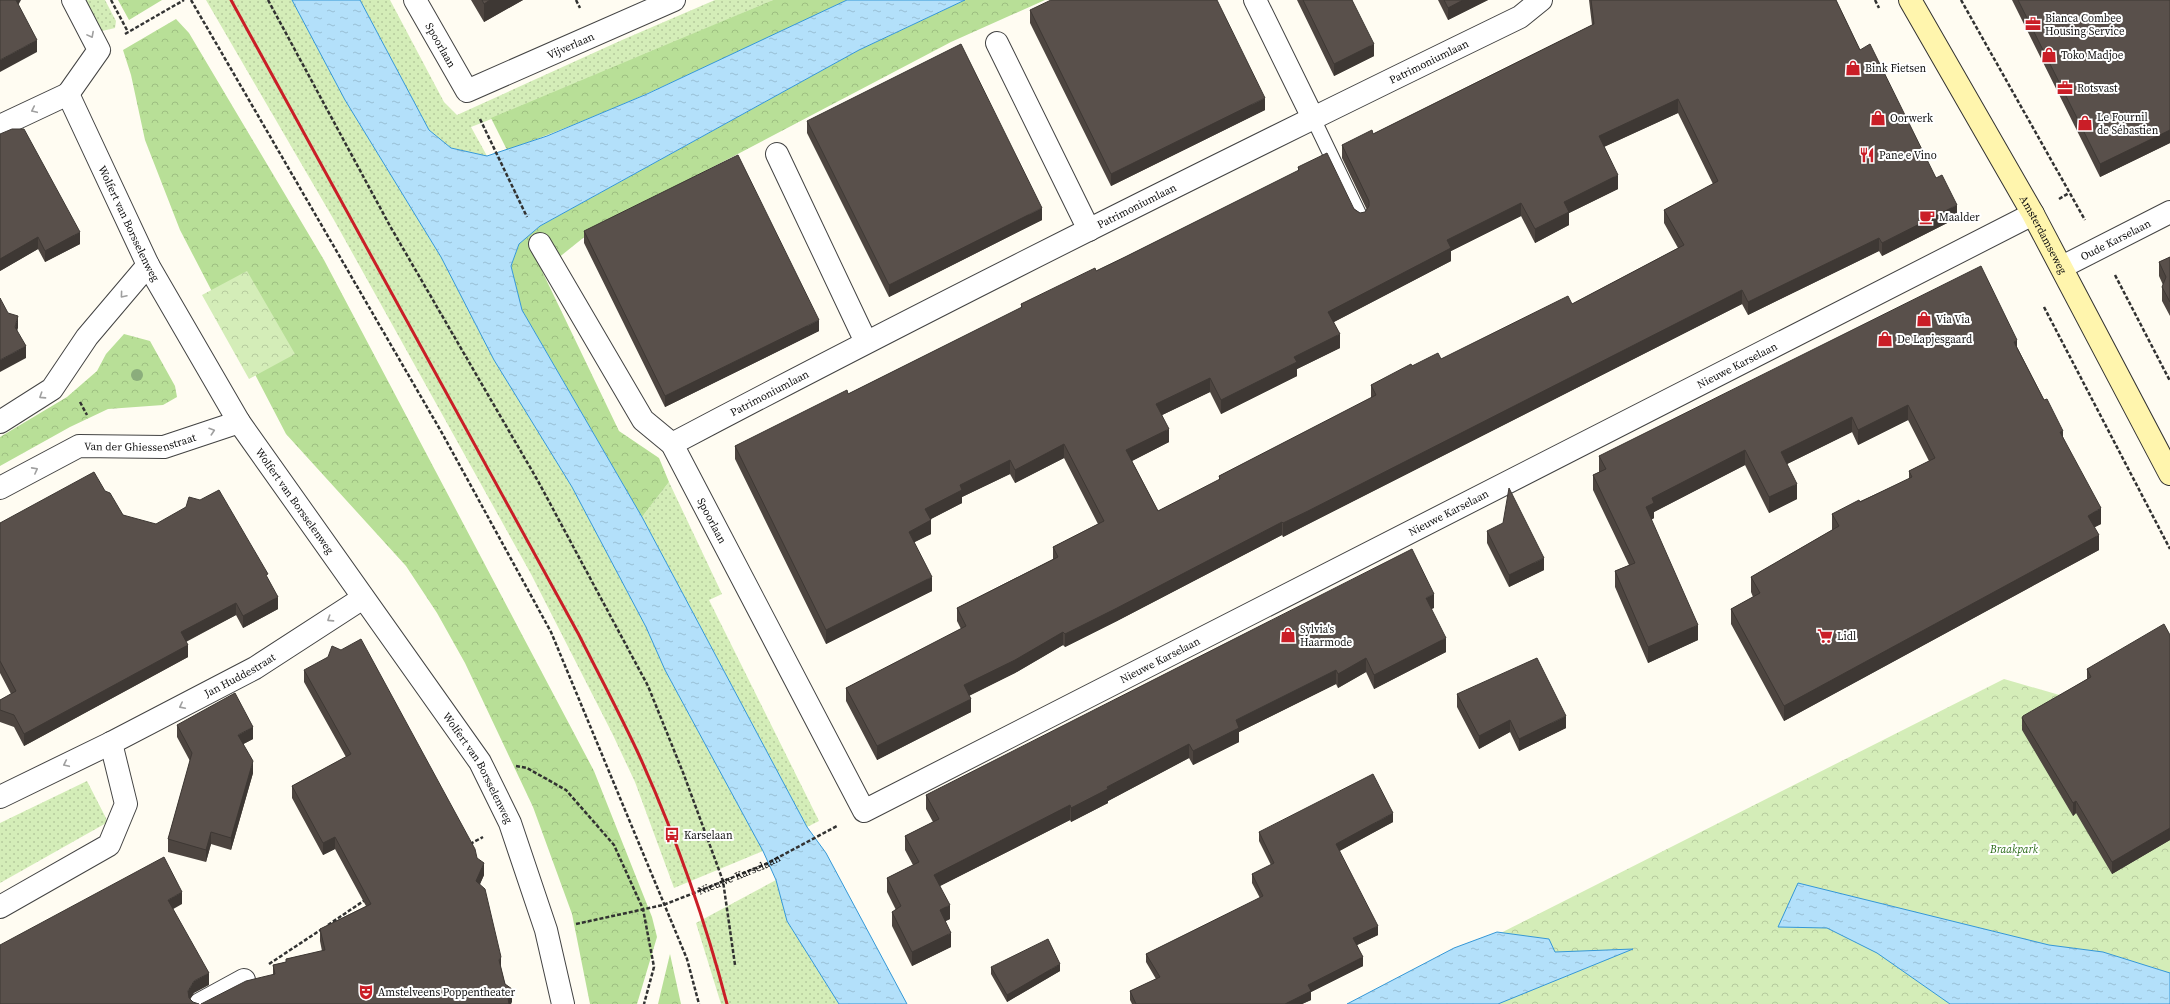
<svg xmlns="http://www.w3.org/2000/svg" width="2170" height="1004" viewBox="0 0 2170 1004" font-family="'Source Serif 4',serif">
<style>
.grass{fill:url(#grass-dots)}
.forest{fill:url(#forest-crowns)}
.park{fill:url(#park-crowns)}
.water{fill:url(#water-ripples);stroke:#3597d6}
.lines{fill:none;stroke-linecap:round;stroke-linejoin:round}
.service-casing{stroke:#434343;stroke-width:16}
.minor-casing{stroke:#434343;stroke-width:24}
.secondary-casing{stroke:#323232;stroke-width:24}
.path{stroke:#323232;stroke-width:2.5;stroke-dasharray:4 2;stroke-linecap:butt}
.service{stroke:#fff;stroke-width:14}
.minor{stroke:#fff;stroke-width:22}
.secondary{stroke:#fff5ad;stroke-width:22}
.rail{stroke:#ca1e27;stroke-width:3}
.tree{fill:#8bad7c}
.wall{fill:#4d4540;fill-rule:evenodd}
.shaded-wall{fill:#3e3834}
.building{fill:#59504b;stroke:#3e3834;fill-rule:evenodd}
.oneway{stroke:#9f9f9f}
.labels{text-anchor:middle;stroke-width:4;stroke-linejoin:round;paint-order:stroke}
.poi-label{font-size:11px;fill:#101010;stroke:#fff;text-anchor:start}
.street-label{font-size:11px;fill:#101010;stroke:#fff}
.park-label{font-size:11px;font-style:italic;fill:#2c6d1b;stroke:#fff}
</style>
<defs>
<pattern id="grass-dots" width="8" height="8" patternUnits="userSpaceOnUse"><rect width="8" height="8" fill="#d4edb8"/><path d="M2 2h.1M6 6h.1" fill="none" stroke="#b5ca9d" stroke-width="1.8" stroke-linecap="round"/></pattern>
<pattern id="forest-crowns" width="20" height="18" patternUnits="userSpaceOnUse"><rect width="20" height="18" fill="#b8df97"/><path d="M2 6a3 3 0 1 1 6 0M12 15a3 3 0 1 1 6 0" fill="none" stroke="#9dbe81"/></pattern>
<pattern id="park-crowns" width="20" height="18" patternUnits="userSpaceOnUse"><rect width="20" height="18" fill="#d4edb8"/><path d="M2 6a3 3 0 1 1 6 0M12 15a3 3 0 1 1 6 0" fill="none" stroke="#b5ca9d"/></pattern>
<pattern id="water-ripples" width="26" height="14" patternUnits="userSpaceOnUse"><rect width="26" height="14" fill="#b3e0fa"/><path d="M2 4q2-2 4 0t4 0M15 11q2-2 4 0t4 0" fill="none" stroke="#99bfd5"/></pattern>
</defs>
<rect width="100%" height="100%" fill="#fffcf2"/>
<path class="grass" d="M85,0H105L116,21L115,28L102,31Z
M206,0H292L345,100L441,257L494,360L572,487L646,627L665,670L763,851L674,888L635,782L612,733L531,574L334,220Z
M360,0H390L444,102L457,115L622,40L715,0H773L537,101L471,127L487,156L451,148L429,130Z
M669,482L722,594L709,600L819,821L807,827L642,517Z
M87,781L108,822L0,883V823Z
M776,880L787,921L839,1004H721L696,923Z"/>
<path class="forest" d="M118,0H162L129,20Z
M773,0H847C735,53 624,108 507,150L491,118Z
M965,0H1045L951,42L593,230L542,271L619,431L659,458L669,482L642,517L522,310L511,266L519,244L540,226L859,50Z
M176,19L189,33L324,260L594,771L652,917L657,937L637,1004H590L572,914L533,807L465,663L437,613L406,566L286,434L180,230L145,140L131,75L123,50Z
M124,334L150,341L175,386L177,397L163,405L108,409L70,427L0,466V437L67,397L97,371L106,354Z
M670,954L681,1004H658Z"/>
<path class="park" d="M247,271L295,354L249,379L202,295Z
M2004,679L2125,714L2170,755V1004H1360Z"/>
<path class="water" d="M292,0H360L429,130L451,148L487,156L547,136L647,94L847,0H965L859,50L540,226L519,244L511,266L522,310L642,517L807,827L826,853L907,1004H839L787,921L776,880L763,851L665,670L646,627L572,487L494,360L441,257L345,100Z
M1798,883L2049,945L2103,952L2170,973V1004H1950L1877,953L1827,928L1778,927Z
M1497,932L1549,939L1555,952L1633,949L1498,1004H1347L1454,948Z"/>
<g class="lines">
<defs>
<path id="service" d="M1313,118L1361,218"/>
<g id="minor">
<path id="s2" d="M415,0L467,91L674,0"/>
<path d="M1255,0L1313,118"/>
<path d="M997,43L1089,230"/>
<path id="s3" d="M68,94L148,265L239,422L480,762L510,823L546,930L563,1004"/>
<path d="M68,94L99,50L73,0"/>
<path d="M0,126L68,94"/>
<path d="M777,154L866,342"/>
<path id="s4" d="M540,244L643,420L672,444L864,811L2033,214"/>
<path id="s5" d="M2062,267L2170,212"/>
<path d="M0,422L52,389L87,337L148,265"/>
<path id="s6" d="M672,444C952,296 1236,155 1520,17L1541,0"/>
<path id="s7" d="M0,488L79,446L164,447L239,422"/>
<path id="s8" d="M0,797L111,743L255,668L363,598"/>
<path d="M0,907L109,845L126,804L111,743"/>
<path d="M200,1004L244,980"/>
</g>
<g id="secondary">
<path id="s9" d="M1910,0L2033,214L2170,474"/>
</g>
</defs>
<use href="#service" class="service-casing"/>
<use href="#minor" class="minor-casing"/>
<use href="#secondary" class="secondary-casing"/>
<g class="path">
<path d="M111,0L128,32"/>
<path d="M191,0L442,433L551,632L687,959L699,1004"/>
<path d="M268,0L390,226L538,481L648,686L684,775L723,881L735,965"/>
<path d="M576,0L580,8"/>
<path d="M1875,0L1879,8"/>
<path d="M1961,0L2085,220"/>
<path d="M125,34L184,0"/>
<path d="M480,119L527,217"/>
<path d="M2059,199L2069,193"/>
<path d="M2115,275L2170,381"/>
<path d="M2044,307L2170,549"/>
<path d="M80,402L87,415"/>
<path d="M516,766L527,768L566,790L614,845L643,909L654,967L644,1004"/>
<path d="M470,844L483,837"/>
<path id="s1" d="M576,924L663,905L694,893L766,864L837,826"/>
<path d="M328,925L365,900"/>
<path d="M269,964L322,929"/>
</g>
<use href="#service" class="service"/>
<use href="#minor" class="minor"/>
<use href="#secondary" class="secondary"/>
<path class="rail" d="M231,0L579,635C599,675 620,714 639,755C675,835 705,919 727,1004"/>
</g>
<circle class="tree" cx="137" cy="375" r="6"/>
<path class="wall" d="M471,0H523L484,22Z
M1297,0H1352L1374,56L1334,76Z
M1438,0H1488L1448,20Z
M1589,0H1836L1860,50L1936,178L1957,218L1882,256L1879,251L1748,315L1742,304L1308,524L1283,537L1282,535L1117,621L1065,647L1063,645L1015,673L969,696L971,712L877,760L846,701V688L961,629L957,621V608L1053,559V547L1098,524L1064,458L1015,483L1010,474L962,497V503L931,519V534L914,542L932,591L826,644L735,459V446L848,394L1021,308V304L1096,271L1125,257L1298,171V167L1360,213L1365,212L1367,210L1342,158V145L1373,134L1592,25ZM1678,113L1713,184L1664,210V223L1678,248L1572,304L1441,359L1412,366L1371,385V398L1219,476V480L1158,511L1132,461L1169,442L1162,415L1210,392L1221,414L1297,376V369L1340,348L1334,322L1451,261V251L1521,216L1535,243L1569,225V213L1618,189L1604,147Z
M2012,0H2170V143L2100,177Z
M1030,10L1265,110L1111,186L1030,23Z
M807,121L1042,220L889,297L807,133Z
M0,134L80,244L45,262L38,249L0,271Z
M584,231L819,331L665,407L584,243Z
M2170,257V316L2162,301V287L2163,285L2159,276V262Z
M2017,347L2063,437L2101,524L2094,527L2099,550L1784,721L1731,624V609L1753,597L1751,592V577L1832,530V514L1909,479V471L1929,461L1908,420L1858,445L1852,432L1787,464L1797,499L1769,513L1745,465L1654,512V518L1651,520L1698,640L1648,663L1615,587V571L1629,565L1593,490V475L1599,472V456Z
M105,491L123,515L268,579L278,609L243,628L236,615L186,642L188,657L24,746L14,727L0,722V700L11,694L0,673V523Z
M1487,531L1544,570L1509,587L1487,543Z
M1434,608L1431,609L1446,652L1374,689L1366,672L1338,688L1336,684L1239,732V742L1193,765L1189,758L1108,801V803L1071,822L1070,820L940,886L950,919L945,921L951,947L912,966L892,926V912L896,910L887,892V878L913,865L905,850V836L933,822L926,809V795Z
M2170,635V840L2112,874L2076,813L2073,816L2022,730V718L2087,679V669Z
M304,670L477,858L484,875L480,884L505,984L512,1002L273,975V965L286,962V959L322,951L320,941V929L366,906L335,849L323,855L292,798V786L346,757L304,682Z
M1457,694L1566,728L1519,751L1510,732L1479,749L1457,707Z
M177,725L253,739L243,744L253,773L231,850L211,844L206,862L168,852V839L190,761L177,737Z
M1393,822L1339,851L1378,935L1357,945L1363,966L1311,992V1000L1302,1004H1132L1130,1000V991L1156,979L1146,962V954L1260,898L1252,883V874L1271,865L1259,841V832Z
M991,967L1060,971L1007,1002L991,974Z"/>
<path class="shaded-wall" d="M15,0H21L15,11Z
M490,0H523L484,22V4Z
M1463,0H1488L1448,20V8Z
M37,40V52L0,72V60Z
M1374,44V56L1334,76V64Z
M1265,98V110L1111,186V174Z
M1678,99V113L1599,149V136Z
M2170,130V143L2100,177V164Z
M1618,175V189L1569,213V225L1535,243V229L1564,202Z
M1521,203V216L1451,251V261L1328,325V312L1447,240Z
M1957,205V218L1882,256V243Z
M1042,208V220L889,297V285Z
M80,232V244L45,262V251Z
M38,237V249L0,271V259Z
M1879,238V251L1748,315V302Z
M1742,290V304L1283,537V523Z
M18,316V328L15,338V327Z
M819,320V331L665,407V396Z
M1340,334V348L1297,369V376L1221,414V400L1294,357Z
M2017,340V355L2014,342Z
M26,346V358L0,372V360Z
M1210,378V392L1156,418V404Z
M1908,405V420L1858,445V430Z
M1852,417V432L1781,467V452Z
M1169,429V442L1126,464V450Z
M2063,431V446L2060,432Z
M1064,444V458L1015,483V470Z
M1745,450V465L1654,512V518L1646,523V507L1652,498Z
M1010,460V474L962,497V503L925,522V509L960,485Z
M1797,484V499L1769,513V497Z
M2101,508V524L2088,531V516Z
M931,520V534L909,545V532Z
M1282,522V535L1117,621L1065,647V634Z
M2099,535V550L1784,721V706Z
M1544,558V570L1509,587V575Z
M932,577V591L826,644V630Z
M1434,594V608L1426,612V598Z
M278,597V609L243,628V616Z
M236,603V615L181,644V632Z
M1698,625V640L1648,663V647Z
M1063,632V645L1015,673L964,698V685Z
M1446,638V652L1374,689V675Z
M188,645V657L24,746V734Z
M1366,658V672L1338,688V674Z
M1336,670V684L1239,732V742L1193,765V751L1236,720Z
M971,699V712L877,760V746Z
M1566,716V728L1519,751V739Z
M1510,720V732L1479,749V736Z
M253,727V739L238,747V735Z
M1189,744V758L1108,801V803L1071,822V808L1107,787Z
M253,761V773L231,850V838Z
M2076,801V813L2073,816V803Z
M1070,805V820L934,889V875Z
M1393,813V822L1336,853V844Z
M2170,828V840L2112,874V862Z
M211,832V844L206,862V850Z
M335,837V849L323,855V843Z
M484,863V875L476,893V881Z
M182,892V904L168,912V900Z
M950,905V919L940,924V910Z
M1378,926V935L1353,947V938Z
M951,933V947L912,966V952Z
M501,957V969L499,960Z
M1363,957V966L1311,992V1000L1302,1004H1285L1308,985Z
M1060,964V971L1007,1002V995Z
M209,973V985L194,993L188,1003V991L194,981Z
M512,989V1002L511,1004H508V998Z"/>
<path class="building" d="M0,0H16L37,40L0,60Z
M482,0H490L484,4Z
M1051,0H1217L1265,98L1111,174L1030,10Z
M1303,0H1352L1374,44L1334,64Z
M1444,0H1463L1448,8Z
M1591,0H1836L1860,50L1870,44L1936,178L1942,175L1957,205L1882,243L1879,238L1748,302L1742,290L1308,511L1283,523L1282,522L1117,608L1065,634L1063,632L1015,660L964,685L971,699L877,746L846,688L966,626L957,608L1058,557L1053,547L1104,521L1064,444L1015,470L1010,460L960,485L962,490L925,509L931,520L909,532L932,577L826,630L735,446L847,390L848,394L1022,307L1021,304L1095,268L1096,271L1125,257L1299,170L1298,167L1327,153L1354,209L1360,213L1365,212L1369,206V201L1342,145L1372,130L1373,134L1594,24ZM1678,99L1718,181L1664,210L1684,245L1572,304L1568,296L1441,359L1438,353L1412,366L1411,364L1371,385L1376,395L1219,476L1220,479L1158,511L1126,450L1169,429L1156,404L1210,378L1221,400L1297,362L1294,357L1340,334L1328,312L1451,248L1447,240L1521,203L1535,229L1569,212L1564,202L1618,175L1599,136Z
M2018,0H2170V130L2100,164Z
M961,44L1042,208L889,285L807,121Z
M12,129H24L80,232L45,251L38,237L0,259V134Z
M738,155L819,320L665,396L584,231Z
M2170,257V302L2162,287L2166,277L2159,262Z
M1981,266L2017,340L2014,342L2044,400L2047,399L2063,431L2060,432L2101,508L2088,516L2099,535L1784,706L1731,609L1760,593L1751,577L1839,526L1832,514L1859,500L1860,502L1912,477L1909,471L1935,458L1908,405L1858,430L1852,417L1781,452L1797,484L1769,497L1745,450L1652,498L1654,503L1646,507L1698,625L1648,647L1615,571L1635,563L1593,475L1606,469L1599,456Z
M0,298L8,313L18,316L15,327L26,346L0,360Z
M94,472L105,491L110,493L123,515L156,524L186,507L189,497L200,500L219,490L268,574L266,575L278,597L243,616L236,603L181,632L188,645L24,734L14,715L0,710V700L16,691L0,661V523Z
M1509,488L1544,558L1509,575L1487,531L1503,523Z
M1412,549L1434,594L1426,598L1446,638L1374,675L1366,658L1338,674L1336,670L1236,720L1239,728L1193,751L1189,744L1107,787L1108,789L1071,808L1070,805L934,875L950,905L940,910L951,933L912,952L892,912L901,906L887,878L919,862L905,836L939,819L926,795Z
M2164,624L2170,635V828L2112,862L2076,801L2073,803L2022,718L2023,716L2091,677L2087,669Z
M361,639L475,849L477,858L484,863L476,881L485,889L501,957L499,960L505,984L512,989L508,998L509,1004H201L246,981L275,974L273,965L286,962V959L325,950L320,929L371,904L335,837L323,843L292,786L351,754L304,670L328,657L332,646L341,650Z
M1537,658L1566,716L1519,739L1510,720L1479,736L1457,694Z
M235,693L253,727L238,735L253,761L231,838L211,832L206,850L168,839L192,753L177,725Z
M1373,774L1393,813L1336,844L1378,926L1353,938L1363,957L1308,985L1311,991L1285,1004H1136L1130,991L1160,977L1146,954L1263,896L1252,874L1274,863L1259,832Z
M164,857L182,892L168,900L209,973L194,981L188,991L189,998L193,1002L199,1004H0V945Z
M1048,939L1060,964L1007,995L991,967Z"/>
<defs><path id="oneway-chevron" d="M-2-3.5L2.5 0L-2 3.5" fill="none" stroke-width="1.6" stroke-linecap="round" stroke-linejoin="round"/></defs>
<g class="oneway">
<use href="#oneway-chevron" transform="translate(91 35) rotate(62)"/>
<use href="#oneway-chevron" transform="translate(34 110) rotate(155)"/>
<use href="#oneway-chevron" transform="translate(123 295) rotate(130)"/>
<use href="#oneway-chevron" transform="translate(42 396) rotate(147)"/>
<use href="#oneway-chevron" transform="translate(212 431) rotate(-18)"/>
<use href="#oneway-chevron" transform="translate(35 470) rotate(-28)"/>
<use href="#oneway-chevron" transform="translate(330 619) rotate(147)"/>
<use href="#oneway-chevron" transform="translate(182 706) rotate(153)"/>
<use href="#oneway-chevron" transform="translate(66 764) rotate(155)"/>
</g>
<defs>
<symbol id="office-bare" viewBox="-9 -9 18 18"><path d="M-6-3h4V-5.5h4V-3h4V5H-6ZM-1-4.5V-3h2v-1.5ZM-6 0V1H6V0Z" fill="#ca1e27" stroke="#fff" stroke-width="2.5" paint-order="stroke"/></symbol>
<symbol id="shop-bare" viewBox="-9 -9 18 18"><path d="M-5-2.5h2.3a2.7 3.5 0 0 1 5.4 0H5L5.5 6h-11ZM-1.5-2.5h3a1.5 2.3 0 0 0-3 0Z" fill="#ca1e27" stroke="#fff" stroke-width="2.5" paint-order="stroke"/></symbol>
<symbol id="restaurant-bare" viewBox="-9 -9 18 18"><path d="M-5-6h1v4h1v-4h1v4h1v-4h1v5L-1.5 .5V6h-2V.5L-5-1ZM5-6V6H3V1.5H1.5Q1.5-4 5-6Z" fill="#ca1e27" stroke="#fff" stroke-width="2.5" paint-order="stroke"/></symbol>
<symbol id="cafe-bare" viewBox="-9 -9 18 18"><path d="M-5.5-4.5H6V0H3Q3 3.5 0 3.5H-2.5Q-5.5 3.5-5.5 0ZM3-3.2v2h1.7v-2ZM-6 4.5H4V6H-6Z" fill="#ca1e27" stroke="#fff" stroke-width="2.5" paint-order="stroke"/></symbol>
<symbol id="supermarket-bare" viewBox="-9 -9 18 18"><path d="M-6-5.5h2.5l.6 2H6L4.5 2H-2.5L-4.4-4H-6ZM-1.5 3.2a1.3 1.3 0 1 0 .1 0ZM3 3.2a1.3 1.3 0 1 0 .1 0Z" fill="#ca1e27" stroke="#fff" stroke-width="2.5" paint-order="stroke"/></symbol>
<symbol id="bus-bare" viewBox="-9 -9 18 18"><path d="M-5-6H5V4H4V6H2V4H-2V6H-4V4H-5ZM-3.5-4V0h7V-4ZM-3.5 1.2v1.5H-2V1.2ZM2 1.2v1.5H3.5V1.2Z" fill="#ca1e27" stroke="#fff" stroke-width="2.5" paint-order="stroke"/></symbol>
<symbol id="theatre-bare" viewBox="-9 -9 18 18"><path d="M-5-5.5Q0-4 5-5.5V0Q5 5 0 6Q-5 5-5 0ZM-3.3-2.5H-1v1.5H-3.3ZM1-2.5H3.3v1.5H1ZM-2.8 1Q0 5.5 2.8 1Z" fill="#ca1e27" stroke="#fff" stroke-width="2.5" paint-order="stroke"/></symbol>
</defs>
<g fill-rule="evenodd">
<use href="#office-bare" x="2022" y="13" width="22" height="22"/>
<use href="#shop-bare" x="2038" y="44" width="22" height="22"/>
<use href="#shop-bare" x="1842" y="57" width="22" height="22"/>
<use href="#office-bare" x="2054" y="77" width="22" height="22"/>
<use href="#shop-bare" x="1867" y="107" width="22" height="22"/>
<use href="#shop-bare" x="2074" y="112" width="22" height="22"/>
<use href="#restaurant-bare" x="1856" y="144" width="22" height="22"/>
<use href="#cafe-bare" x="1916" y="206" width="22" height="22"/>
<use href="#shop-bare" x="1913" y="308" width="22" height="22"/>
<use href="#shop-bare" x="1874" y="328" width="22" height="22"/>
<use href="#shop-bare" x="1277" y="624" width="22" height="22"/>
<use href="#supermarket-bare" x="1814" y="625" width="22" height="22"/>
<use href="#bus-bare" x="661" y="824" width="22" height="22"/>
<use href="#theatre-bare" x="355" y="981" width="22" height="22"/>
</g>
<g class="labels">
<g class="poi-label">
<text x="2045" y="22">Bianca Combee<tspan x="2045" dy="13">Housing Service</tspan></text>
<text x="2061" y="59">Toko Madjoe</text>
<text x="1865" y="72">Bink Fietsen</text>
<text x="2077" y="92">Rotsvast</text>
<text x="2097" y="121">Le Fournil<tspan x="2097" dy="13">de Sébastien</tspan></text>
<text x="1890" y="122">Oorwerk</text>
<text x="1879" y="159">Pane e Vino</text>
<text x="1939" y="221">Maalder</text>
<text x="1936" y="323">Via Via</text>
<text x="1897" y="343">De Lapjesgaard</text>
<text x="1300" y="633">Sylvia's<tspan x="1300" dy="13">Haarmode</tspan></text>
<text x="1837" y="640">Lidl</text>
<text x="684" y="839">Karselaan</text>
<text x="378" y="996">Amstelveens Poppentheater</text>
</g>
<g class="street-label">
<text dy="4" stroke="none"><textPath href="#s2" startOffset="52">Spoorlaan</textPath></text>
<text dy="4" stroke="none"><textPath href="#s2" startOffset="218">Vijverlaan</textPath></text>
<text dy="4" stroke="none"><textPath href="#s6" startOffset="848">Patrimoniumlaan</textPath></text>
<text dy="4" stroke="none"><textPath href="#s6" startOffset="522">Patrimoniumlaan</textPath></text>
<text dy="4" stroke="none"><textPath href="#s3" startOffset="143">Wolfert van Borsselenweg</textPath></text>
<text dy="4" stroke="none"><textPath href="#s9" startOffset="270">Amsterdamseweg</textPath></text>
<text dy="4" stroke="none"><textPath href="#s5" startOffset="60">Oude Karselaan</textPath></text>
<text dy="4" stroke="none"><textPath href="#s4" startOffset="1636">Nieuwe Karselaan</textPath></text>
<text dy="4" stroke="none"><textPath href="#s6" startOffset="110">Patrimoniumlaan</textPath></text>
<text dy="4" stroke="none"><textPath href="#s7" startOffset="151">Van der Ghiessenstraat</textPath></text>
<text dy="4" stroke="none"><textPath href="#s3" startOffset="467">Wolfert van Borsselenweg</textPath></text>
<text dy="4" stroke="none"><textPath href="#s4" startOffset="1312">Nieuwe Karselaan</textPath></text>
<text dy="4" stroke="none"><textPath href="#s4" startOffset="328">Spoorlaan</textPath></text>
<text dy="4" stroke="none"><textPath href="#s4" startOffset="988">Nieuwe Karselaan</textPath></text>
<text dy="4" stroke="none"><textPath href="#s8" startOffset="269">Jan Huddestraat</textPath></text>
<text dy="4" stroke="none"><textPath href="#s3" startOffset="791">Wolfert van Borsselenweg</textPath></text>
<text dy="4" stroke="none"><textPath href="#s1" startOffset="171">Nieuwe Karselaan</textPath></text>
</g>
<g class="park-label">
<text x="2014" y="853">Braakpark</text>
</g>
</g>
</svg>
